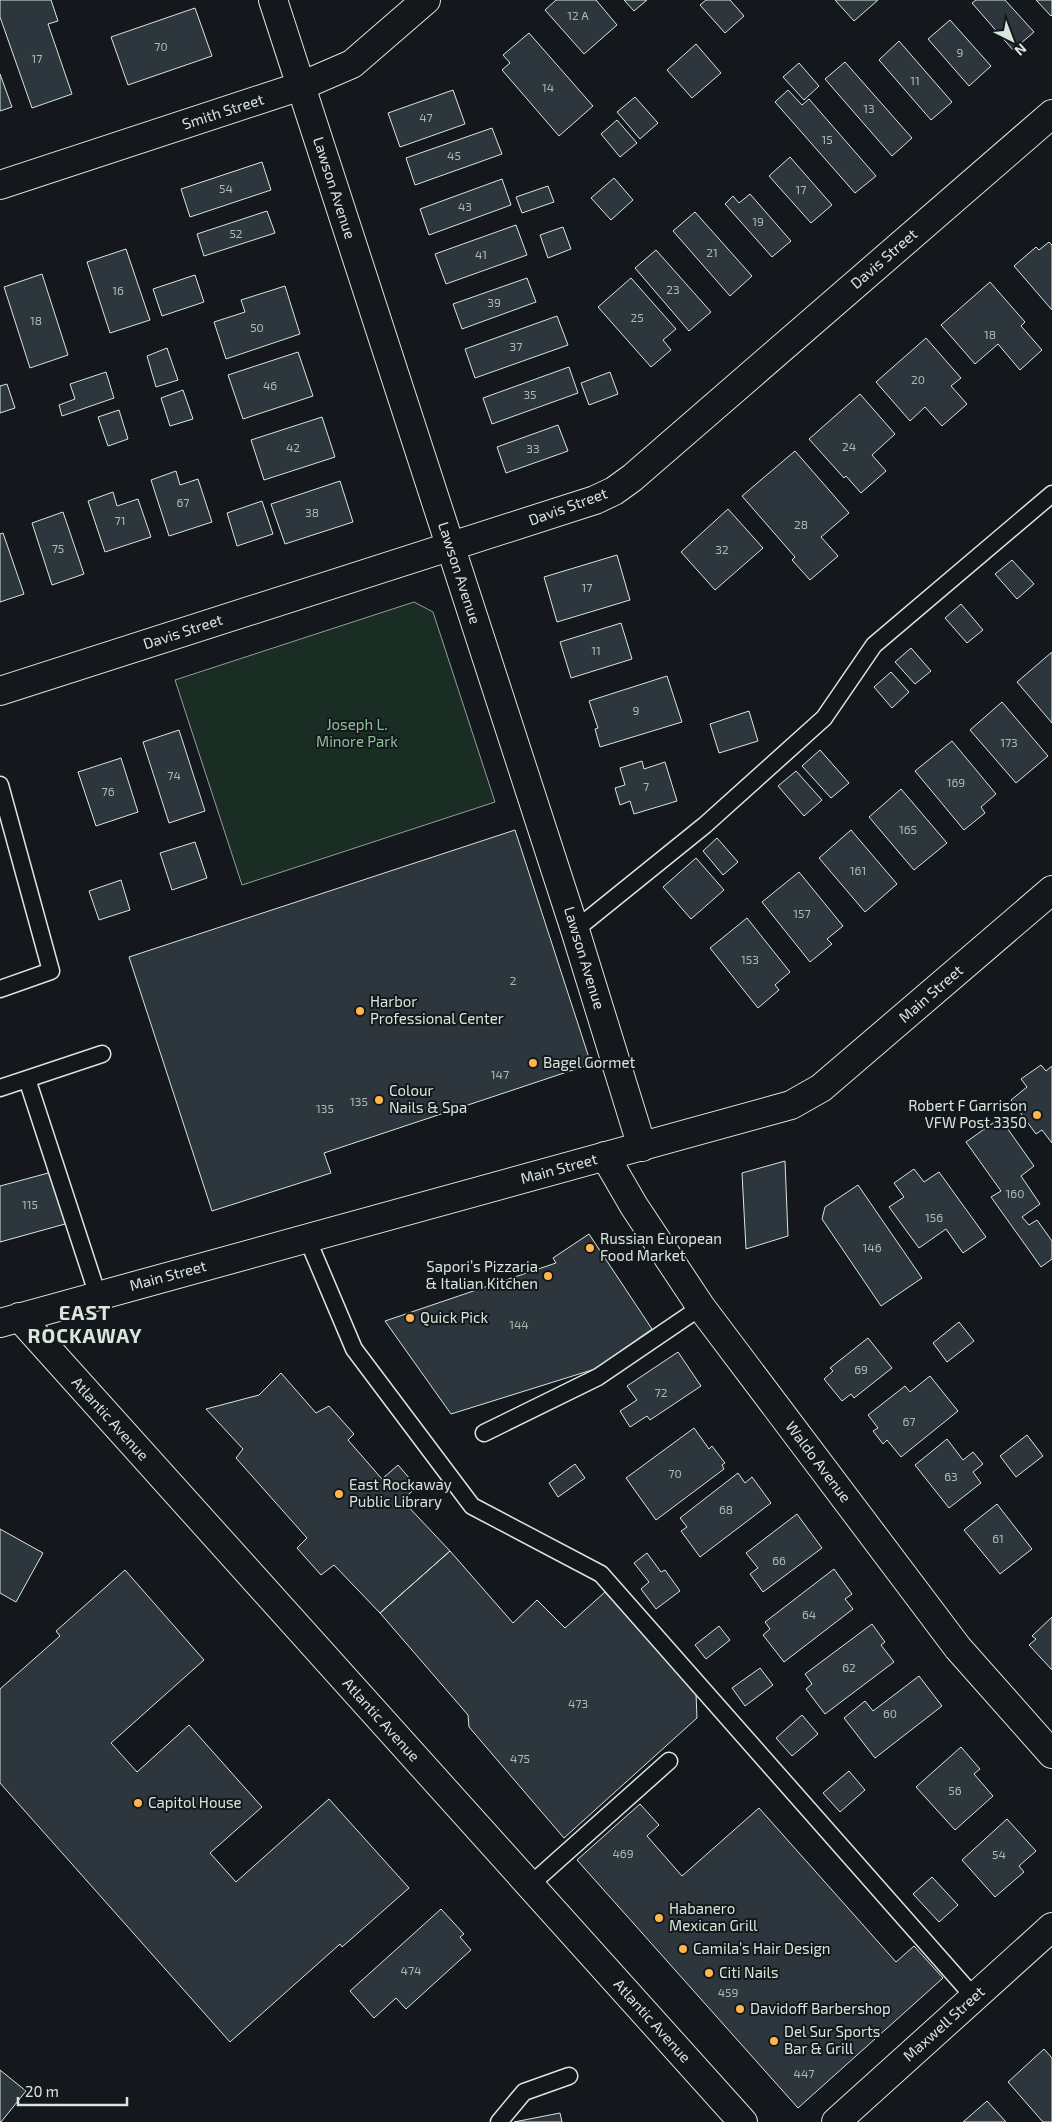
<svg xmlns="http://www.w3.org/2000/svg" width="1052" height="2122" viewBox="0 0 1052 2122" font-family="'Exo 2',sans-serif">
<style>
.green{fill:#1a2d24;stroke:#939e99}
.building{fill:#2c363c;stroke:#d8e6dc}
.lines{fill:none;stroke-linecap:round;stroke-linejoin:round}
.lane-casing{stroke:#d8e6dc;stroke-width:19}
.street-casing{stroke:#d8e6dc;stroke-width:30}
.secondary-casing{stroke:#d8e6dc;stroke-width:30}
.lane{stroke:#14181c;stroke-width:16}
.street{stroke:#14181c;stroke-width:28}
.secondary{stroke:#14181c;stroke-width:28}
.poi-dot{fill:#ffb74d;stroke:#14181c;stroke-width:2}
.labels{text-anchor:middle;stroke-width:4;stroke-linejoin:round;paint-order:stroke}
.number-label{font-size:12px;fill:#adbab4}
.street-label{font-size:15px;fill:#d8e6dc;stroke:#14181c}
.park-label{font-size:15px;fill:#8ac095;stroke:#14181c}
.poi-label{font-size:15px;fill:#d8e6dc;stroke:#14181c;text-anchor:start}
.district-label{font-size:20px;font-weight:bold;letter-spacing:1px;fill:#d8e6dc;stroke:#14181c}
</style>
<rect width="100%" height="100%" fill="#14181c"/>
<path class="green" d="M414,602L433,612L495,802L242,885L175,680Z"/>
<path class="building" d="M0,0H51L58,21L48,24L72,94L32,108L0,17Z
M556,0H596L617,25L584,54L545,10Z
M624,0H647L634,11Z
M706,0H730L744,16L725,33L700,5Z
M835,0H878L854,21Z
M976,0H1005L1034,32L1013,50L972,3Z
M1036,0H1052V15L1051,16Z
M195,8L212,56L128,85L111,37Z
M950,20L991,66L969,86L928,39Z
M529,33L593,106L559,136L502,70L510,63L503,55Z
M899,41L952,102L931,120L879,60Z
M696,44L721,73L692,98L667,70Z
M845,62L912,138L892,156L825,79Z
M799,63L819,86L804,100L783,77Z
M0,74L12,107L0,111Z
M453,90L465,124L400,147L388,113Z
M788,90L802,105L809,99L876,176L855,193L775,102Z
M635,97L658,123L640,139L617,112Z
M617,120L637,143L620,157L601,134Z
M492,128L502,154L415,185L406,158Z
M790,157L832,205L811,223L769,176Z
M262,162L271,190L190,217L181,189Z
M614,178L633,200L611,220L591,198Z
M502,179L511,205L429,235L420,209Z
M548,186L554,202L522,213L516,197Z
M750,194L791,241L772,257L725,204L733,196L739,203Z
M267,211L275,233L204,256L197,234Z
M695,212L752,276L730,296L673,231Z
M516,225L527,255L446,284L435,254Z
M563,227L571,249L548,258L540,235Z
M1049,242L1052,245V310L1014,266L1036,247L1039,250Z
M126,249L150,320L110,333L87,262Z
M656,250L711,312L689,331L635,268Z
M42,274L68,355L30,368L4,287Z
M195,275L204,302L162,316L153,289Z
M527,278L536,302L462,329L453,304Z
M631,278L676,329L663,340L671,350L651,367L598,307Z
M990,282L1025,322L1021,326L1042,350L1020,370L998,344L975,364L941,325Z
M285,286L300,334L226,359L214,322L245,312L241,300Z
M557,316L568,345L475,378L465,349Z
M926,338L961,378L951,386L967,404L942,426L925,407L910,421L876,382Z
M167,348L178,380L156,387L147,356Z
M298,352L313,396L243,419L228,375Z
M569,367L578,393L492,424L483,398Z
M106,372L114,398L62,416L59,405L75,399L70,384Z
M610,372L618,394L589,405L581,383Z
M7,384L15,408L0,413V386Z
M183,390L193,419L170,426L161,398Z
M860,394L895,434L872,455L886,471L861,493L846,476L844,478L809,439Z
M119,410L128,439L108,446L98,417Z
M322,417L335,457L264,480L251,440Z
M558,425L568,451L506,473L497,447Z
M795,451L849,513L821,537L838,556L810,580L792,560L795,557L742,496Z
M176,471L180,485L198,479L212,522L169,536L151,480Z
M340,481L353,522L285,544L271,504Z
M113,492L117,506L138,499L151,537L105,552L88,501Z
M262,501L273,534L237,546L227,513Z
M728,509L763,548L715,590L681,552Z
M63,512L84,574L52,585L32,523Z
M3,533L24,594L0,602V534Z
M617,555L630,600L557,622L544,577Z
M1012,560L1034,584L1017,599L995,574Z
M961,604L983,630L967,643L945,618Z
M621,623L632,659L571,678L560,642Z
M911,648L931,671L915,684L895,662Z
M1052,652V723L1017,682Z
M891,672L909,692L892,708L874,687Z
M667,676L682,722L600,747L595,729L598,728L589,701Z
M1002,702L1048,756L1016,783L970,730Z
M749,711L758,741L719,753L710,724Z
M179,730L205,811L169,823L143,742Z
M952,741L996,794L981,807L985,813L964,830L915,771Z
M820,750L849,783L831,798L802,766Z
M121,758L138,812L96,826L78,772Z
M642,761L644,769L665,762L677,801L634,814L630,801L620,805L615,788L625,785L620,768Z
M796,771L822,800L804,816L778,786Z
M901,789L947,843L914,870L869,817Z
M515,830L591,1064L324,1153L331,1173L212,1211L129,957Z
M851,830L897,884L865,912L819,858Z
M717,838L738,862L723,875L703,851Z
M195,842L207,878L172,890L160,853Z
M696,858L724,890L691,919L663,887Z
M799,872L843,926L827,939L832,944L810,962L762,902Z
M121,880L130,910L99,920L89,891Z
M747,918L790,972L775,985L779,990L758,1008L710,948Z
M1041,1065L1046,1071L1052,1066V1143L1042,1130L1036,1134L1011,1100L1027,1087L1021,1079Z
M1000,1118L1034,1166L1021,1176L1040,1204L1022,1217L1029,1225L1037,1220L1052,1241V1259L1041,1267L991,1197L1001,1191L966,1142Z
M785,1161L788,1236L746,1249L742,1173Z
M914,1169L924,1182L939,1172L986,1237L963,1253L946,1229L919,1248L889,1207L904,1197L894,1183Z
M52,1172L65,1224L0,1242V1186Z
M858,1185L922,1278L881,1306L822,1219L825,1207Z
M589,1234L652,1329L595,1369L451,1414L385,1321L556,1263L553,1258Z
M959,1322L974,1341L947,1362L933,1343Z
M868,1338L892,1368L854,1398L851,1394L842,1401L824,1379L833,1371L830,1368Z
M678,1352L701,1386L650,1420L647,1416L630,1427L620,1411L637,1400L627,1386Z
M281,1373L316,1413L329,1406L354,1434L348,1440L382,1479L398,1465L417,1487L402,1500L450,1551L380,1613L334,1565L321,1575L297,1548L307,1538L236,1458L243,1449L206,1409L259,1395Z
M930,1376L958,1411L901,1457L887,1440L883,1444L873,1431L878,1428L868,1415L905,1386L910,1392Z
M694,1428L709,1449L712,1446L725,1463L722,1465L724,1469L656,1520L626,1478Z
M1027,1435L1043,1456L1016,1477L1000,1456Z
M947,1439L963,1460L973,1452L983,1464L973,1472L981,1483L949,1508L915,1465Z
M575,1464L585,1478L558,1497L549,1483Z
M738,1473L745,1483L752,1477L771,1503L700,1557L681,1531L687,1527L680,1518Z
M997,1504L1032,1549L1000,1574L964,1530Z
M797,1514L822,1548L763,1592L750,1574L758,1568L746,1553Z
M0,1529L43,1553L16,1602L0,1593Z
M450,1551L513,1623L537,1600L565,1628L605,1592L696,1693L697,1718L564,1838L469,1727L468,1715L380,1613Z
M647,1553L661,1572L665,1570L680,1591L656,1609L641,1589L649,1582L634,1563Z
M834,1569L852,1594L845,1599L853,1609L784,1662L763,1635L770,1629L765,1622Z
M125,1570L204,1660L111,1743L137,1772L189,1725L262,1807L210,1853L236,1882L329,1799L409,1888L342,1947L340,1944L230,2042L0,1783V1689L60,1636L56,1631Z
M1052,1617V1670L1029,1645L1036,1639L1032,1636Z
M872,1624L885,1642L881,1645L894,1662L825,1714L806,1689L812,1684L805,1674Z
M719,1626L730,1640L706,1659L695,1645Z
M760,1668L773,1685L745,1706L732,1688Z
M919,1676L942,1706L875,1758L844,1718L865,1701L873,1711Z
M802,1715L818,1734L792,1756L776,1738Z
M961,1747L980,1769L974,1774L993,1796L955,1830L916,1787Z
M849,1771L865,1790L840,1812L823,1793Z
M640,1804L659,1825L647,1836L682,1876L759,1808L896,1962L914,1946L943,1978L798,2108L577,1860Z
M1007,1819L1036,1851L1019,1866L1024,1872L995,1897L962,1860Z
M932,1877L958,1905L939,1922L913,1894Z
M441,1909L464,1934L460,1937L471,1950L406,2009L396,1998L374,2018L350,1991Z
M1044,2049L1052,2058V2122H1043L1008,2082Z
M0,2070L26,2091L1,2122H0Z
M987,2101L1006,2122H963Z
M560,2113L562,2122H514Z"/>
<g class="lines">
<defs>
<path id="lane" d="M0,785L51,971L0,989
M575,930L705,825L824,718L874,645L1052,494
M27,1079L102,1054
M0,1088L27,1079L98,1296
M307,1238L354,1349L472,1506L601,1574L974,1997
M484,1433L598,1377L701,1307
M530,1885L669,1761
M499,2122L524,2092L569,2076"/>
<path id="street" d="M273,0L575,930L642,1147
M0,185L301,86L352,64L426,0
M0,691L595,500L614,491L632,478L1052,114
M605,1156L634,1206L701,1307L958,1648L1052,1754
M836,2122L1052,1927"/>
<path id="secondary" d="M19,1317L743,2122
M0,1323L791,1105L821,1088L1052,890"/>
</defs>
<use href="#lane" class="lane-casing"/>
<use href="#street" class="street-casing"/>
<use href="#secondary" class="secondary-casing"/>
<use href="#lane" class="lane"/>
<use href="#street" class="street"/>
<use href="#secondary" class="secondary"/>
</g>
<g class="poi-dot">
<circle cx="360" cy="1011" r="5"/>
<circle cx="533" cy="1063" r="5"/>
<circle cx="379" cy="1100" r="5"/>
<circle cx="1037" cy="1115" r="5"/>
<circle cx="590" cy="1248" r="5"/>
<circle cx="548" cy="1276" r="5"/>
<circle cx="410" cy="1318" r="5"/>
<circle cx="339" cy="1494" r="5"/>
<circle cx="138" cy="1803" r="5"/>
<circle cx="659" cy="1918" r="5"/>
<circle cx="683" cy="1949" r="5"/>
<circle cx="709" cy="1973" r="5"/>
<circle cx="740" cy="2009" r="5"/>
<circle cx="774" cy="2041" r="5"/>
</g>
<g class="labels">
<g class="number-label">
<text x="578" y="20">12 A</text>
<text x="161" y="51">70</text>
<text x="960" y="57">9</text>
<text x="37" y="63">17</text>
<text x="915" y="85">11</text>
<text x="548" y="92">14</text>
<text x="869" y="113">13</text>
<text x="426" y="122">47</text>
<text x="827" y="144">15</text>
<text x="454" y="160">45</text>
<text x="226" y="193">54</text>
<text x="801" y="194">17</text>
<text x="465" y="211">43</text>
<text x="758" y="226">19</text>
<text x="236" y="238">52</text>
<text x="712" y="257">21</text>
<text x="481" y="259">41</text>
<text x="673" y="294">23</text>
<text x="118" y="295">16</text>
<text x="494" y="307">39</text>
<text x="637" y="322">25</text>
<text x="36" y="325">18</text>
<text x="257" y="332">50</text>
<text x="990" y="339">18</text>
<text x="516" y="351">37</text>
<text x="918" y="384">20</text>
<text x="270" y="390">46</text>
<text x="530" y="399">35</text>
<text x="849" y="451">24</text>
<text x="293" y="452">42</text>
<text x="533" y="453">33</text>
<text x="183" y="507">67</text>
<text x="312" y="517">38</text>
<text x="120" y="525">71</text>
<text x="801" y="529">28</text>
<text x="58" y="553">75</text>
<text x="722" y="554">32</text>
<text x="587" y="592">17</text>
<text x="596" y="655">11</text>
<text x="636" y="715">9</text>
<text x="1009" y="747">173</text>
<text x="174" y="780">74</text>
<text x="956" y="787">169</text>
<text x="646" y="791">7</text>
<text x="108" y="796">76</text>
<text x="908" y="834">165</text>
<text x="858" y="875">161</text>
<text x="802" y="918">157</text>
<text x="750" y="964">153</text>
<text x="513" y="985">2</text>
<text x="500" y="1079">147</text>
<text x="359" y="1106">135</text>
<text x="325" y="1113">135</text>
<text x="1015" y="1198">160</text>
<text x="30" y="1209">115</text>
<text x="934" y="1222">156</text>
<text x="872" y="1252">146</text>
<text x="519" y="1329">144</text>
<text x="861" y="1374">69</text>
<text x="661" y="1397">72</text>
<text x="909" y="1426">67</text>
<text x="675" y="1478">70</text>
<text x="951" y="1481">63</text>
<text x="726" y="1514">68</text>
<text x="998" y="1543">61</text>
<text x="779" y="1565">66</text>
<text x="809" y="1619">64</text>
<text x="849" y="1672">62</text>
<text x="578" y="1708">473</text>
<text x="890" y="1718">60</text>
<text x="520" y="1763">475</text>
<text x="955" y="1795">56</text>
<text x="623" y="1858">469</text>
<text x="999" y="1859">54</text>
<text x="411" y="1975">474</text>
<text x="728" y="1997">459</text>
<text x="804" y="2078">447</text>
</g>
<g class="street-label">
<text transform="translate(223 112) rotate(-18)" y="5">Smith Street</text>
<text transform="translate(334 188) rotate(72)" y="5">Lawson Avenue</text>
<text transform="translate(884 259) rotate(-41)" y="5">Davis Street</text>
<text transform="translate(568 507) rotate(-20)" y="5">Davis Street</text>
<text transform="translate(459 573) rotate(72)" y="5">Lawson Avenue</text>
<text transform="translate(183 632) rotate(-18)" y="5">Davis Street</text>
<text transform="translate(584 958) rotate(73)" y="5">Lawson Avenue</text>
<text transform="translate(931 994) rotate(-41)" y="5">Main Street</text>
<text transform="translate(559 1169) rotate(-15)" y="5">Main Street</text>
<text transform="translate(168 1276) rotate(-15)" y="5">Main Street</text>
<text transform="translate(110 1419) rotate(48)" y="5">Atlantic Avenue</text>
<text transform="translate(818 1462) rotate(53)" y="5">Waldo Avenue</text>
<text transform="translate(381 1720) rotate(48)" y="5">Atlantic Avenue</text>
<text transform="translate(652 2021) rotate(48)" y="5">Atlantic Avenue</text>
<text transform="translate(944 2024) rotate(-42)" y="5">Maxwell Street</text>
</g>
<g class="park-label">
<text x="357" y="730">Joseph L.<tspan x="357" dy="17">Minore Park</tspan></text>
</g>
<g class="poi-label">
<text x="370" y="1007">Harbor<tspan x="370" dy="17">Professional Center</tspan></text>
<text x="543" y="1068">Bagel Gormet</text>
<text x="389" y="1096">Colour<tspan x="389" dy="17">Nails &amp; Spa</tspan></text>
<text x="1027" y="1111" text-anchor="end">Robert F Garrison<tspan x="1027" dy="17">VFW Post 3350</tspan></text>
<text x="600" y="1244">Russian European<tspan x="600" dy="17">Food Market</tspan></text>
<text x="538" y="1272" text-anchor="end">Sapori’s Pizzaria<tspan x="538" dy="17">&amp; Italian Kitchen</tspan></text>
<text x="420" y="1323">Quick Pick</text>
<text x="349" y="1490">East Rockaway<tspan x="349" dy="17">Public Library</tspan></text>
<text x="148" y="1808">Capitol House</text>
<text x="669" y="1914">Habanero<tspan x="669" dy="17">Mexican Grill</tspan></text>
<text x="693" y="1954">Camila’s Hair Design</text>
<text x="719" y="1978">Citi Nails</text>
<text x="750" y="2014">Davidoff Barbershop</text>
<text x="784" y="2037">Del Sur Sports<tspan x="784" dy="17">Bar &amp; Grill</tspan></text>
</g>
<g class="district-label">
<text x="85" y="1320">EAST<tspan x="85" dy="23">ROCKAWAY</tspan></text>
</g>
</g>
<g transform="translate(1012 40) rotate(138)" stroke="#14181c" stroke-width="4" paint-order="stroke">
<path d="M0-4L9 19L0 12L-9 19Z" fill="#d8e6dc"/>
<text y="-8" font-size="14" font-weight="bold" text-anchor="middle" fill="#d8e6dc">N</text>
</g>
<path d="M18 2097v8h109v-8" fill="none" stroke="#d8e6dc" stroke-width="2.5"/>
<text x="25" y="2097" font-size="15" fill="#d8e6dc" stroke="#14181c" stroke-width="4" paint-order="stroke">20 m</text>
</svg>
